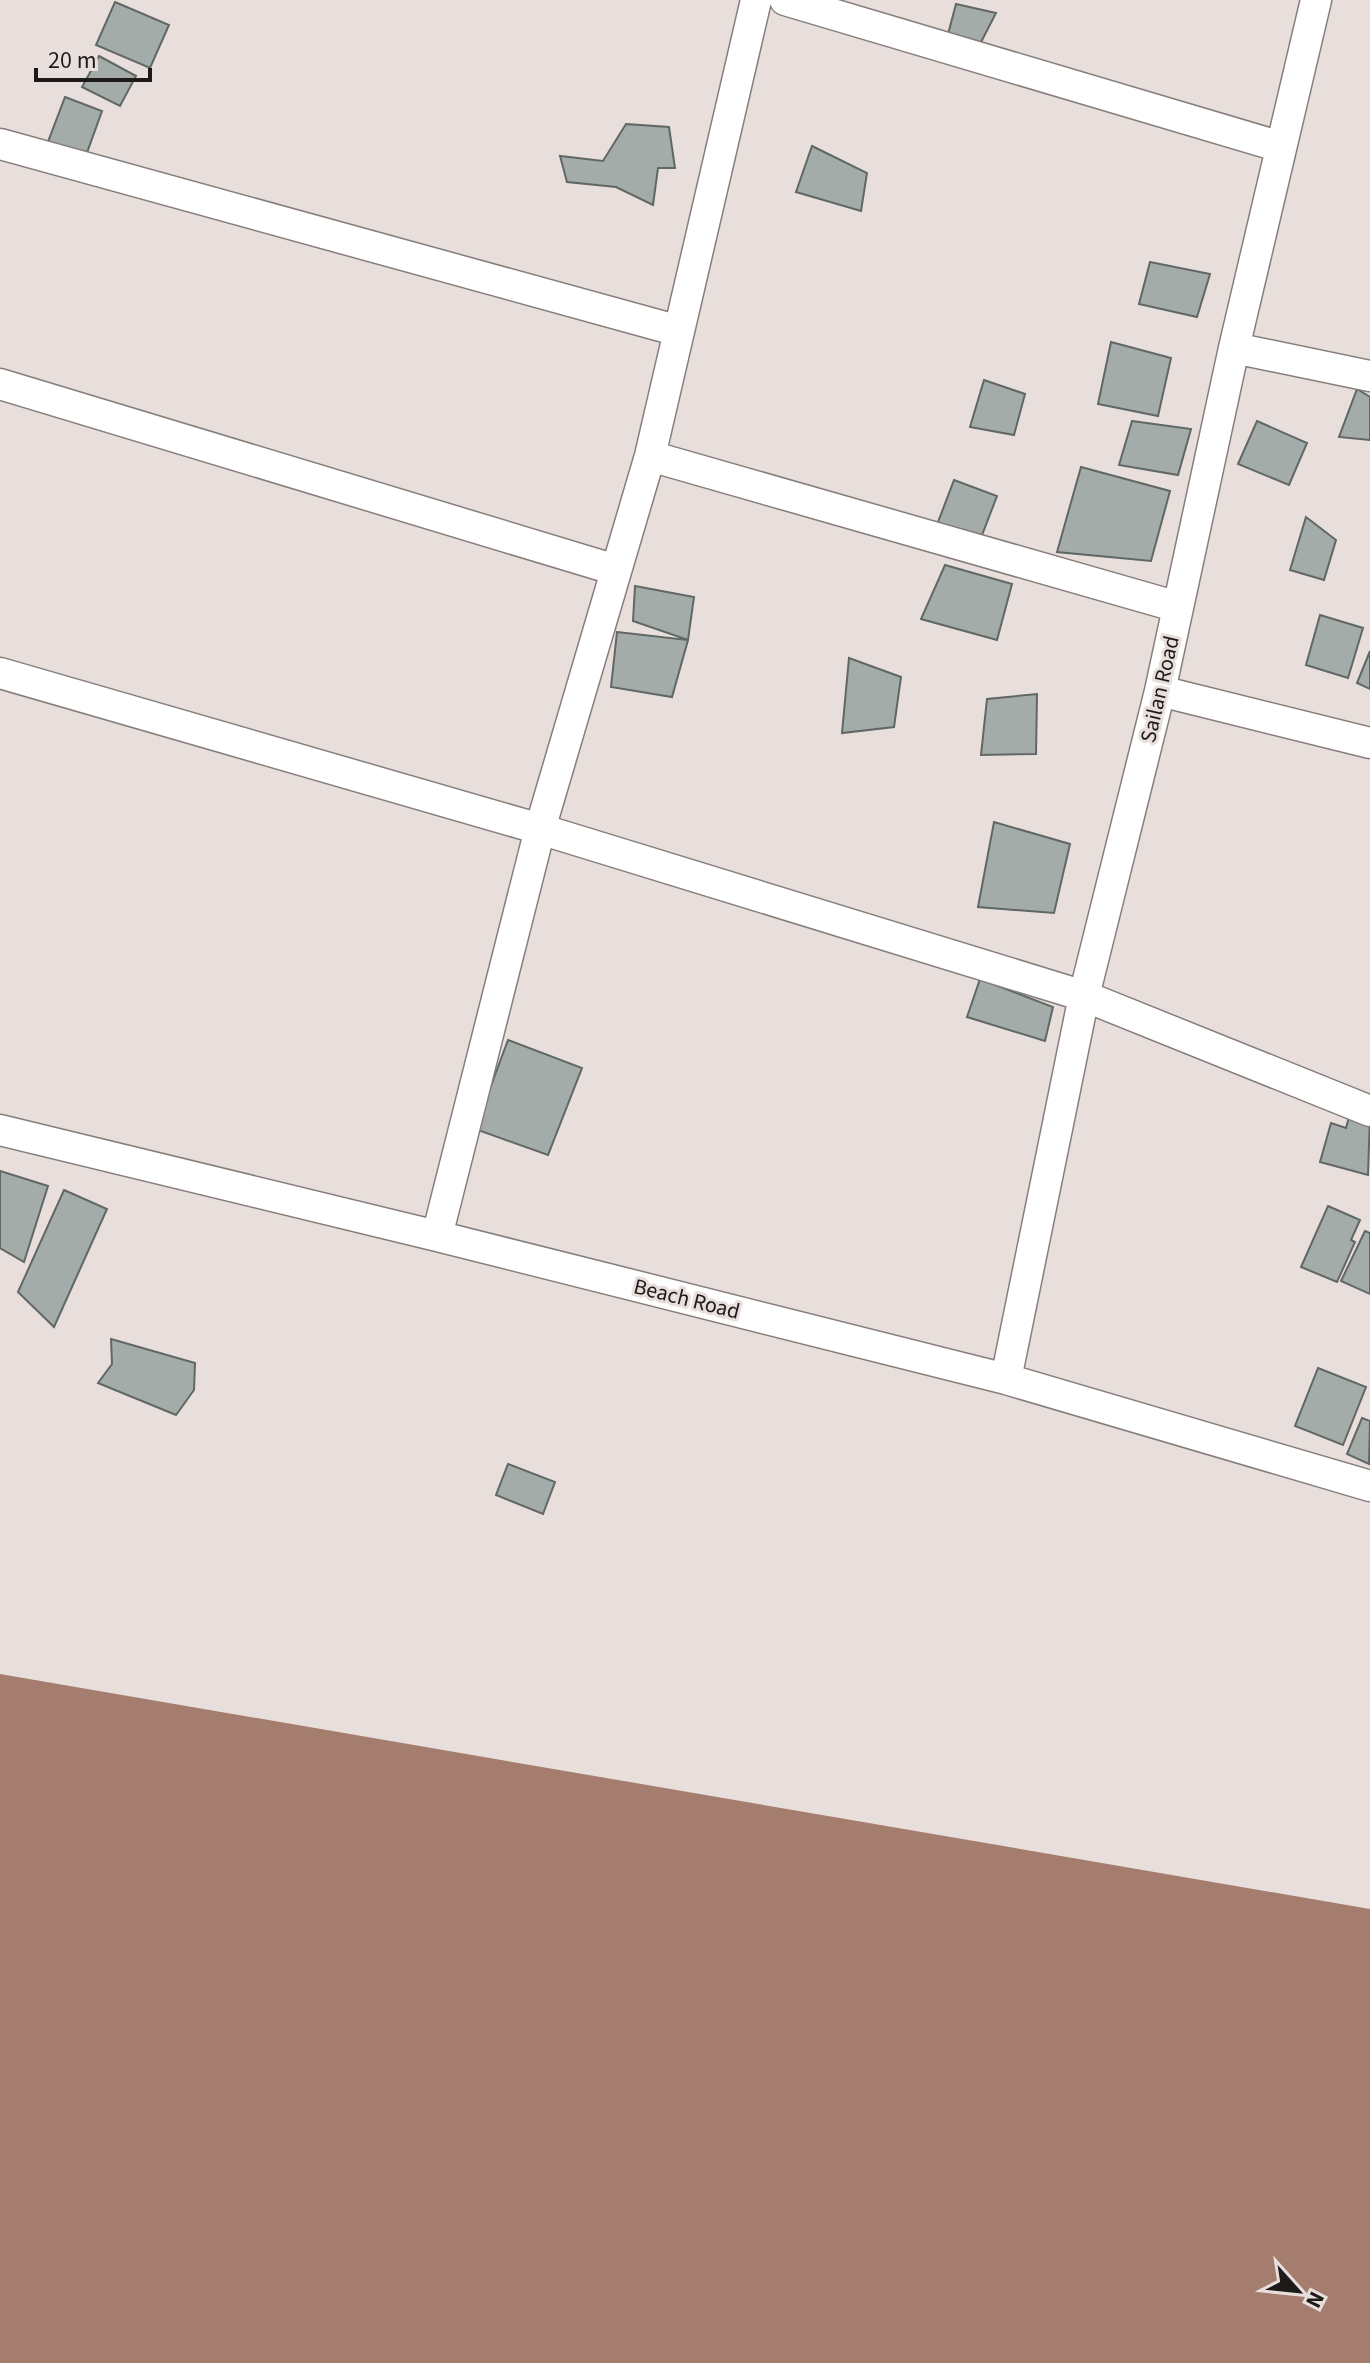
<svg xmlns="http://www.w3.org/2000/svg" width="1370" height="2363" viewBox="0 0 1370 2363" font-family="'Source Sans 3',sans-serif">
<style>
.water{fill:#a57d6e}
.building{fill:#a4aca9;stroke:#606764;stroke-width:2}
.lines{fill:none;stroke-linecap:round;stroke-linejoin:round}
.street-casing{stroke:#867e7b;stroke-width:33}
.street{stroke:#fff;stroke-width:30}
.labels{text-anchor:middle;stroke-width:6;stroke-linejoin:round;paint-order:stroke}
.street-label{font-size:22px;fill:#1d1a19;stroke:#e8dfdc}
</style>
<rect width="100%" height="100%" fill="#e8dfdc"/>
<path class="water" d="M0,1674L1370,1909V2363H0Z"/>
<path class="building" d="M115,2L169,25L150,68L96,45Z
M956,4L996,13L979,46L947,38Z
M99,56L136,76L120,106L82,87Z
M65,97L102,111L84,161L46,147Z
M626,124L669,127L675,168H658L653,205L616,187L567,182L560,156L603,161Z
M812,146L867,173L861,211L796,192Z
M1150,262L1210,274L1197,317L1139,304Z
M1111,342L1171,358L1158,416L1098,404Z
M984,380L1025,394L1014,435L970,427Z
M1357,389L1370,397V440L1339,437Z
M1132,421L1191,429L1178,475L1119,465Z
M1257,421L1307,443L1289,485L1238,464Z
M1081,467L1170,491L1151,561L1057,552Z
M954,480L997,496L979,543L935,530Z
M1306,517L1336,540L1324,580L1290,570Z
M945,565L1012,584L997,640L921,619Z
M635,586L694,597L688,640L633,621Z
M1320,615L1363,628L1348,678L1306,665Z
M617,632L688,640L672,697L611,687Z
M1370,651V689L1357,683Z
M849,658L901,677L894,727L842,733Z
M1037,694L1036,754L981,755L987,699Z
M994,822L1070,844L1054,913L978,907Z
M980,979L1053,1007L1045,1041L967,1017Z
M508,1040L582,1068L548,1155L475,1129Z
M1351,1110L1370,1115L1368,1175L1320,1162L1331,1123L1346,1128Z
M0,1171L48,1186L24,1262L0,1248Z
M64,1190L107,1209L54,1327L18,1292Z
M1328,1206L1360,1220L1351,1240L1355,1242L1337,1282L1301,1267Z
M1365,1231L1370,1233V1294L1341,1281Z
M111,1339L195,1363L194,1390L176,1415L98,1383L112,1364Z
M1318,1368L1366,1387L1343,1445L1295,1426Z
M1362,1418L1370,1421L1369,1464L1347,1454Z
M508,1464L555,1482L543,1514L496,1495Z"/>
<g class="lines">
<defs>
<path id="street" d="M785,0L1281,147
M0,144L679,331
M1234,348L1370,376
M0,384L616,570
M650,456L1178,607
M0,673L540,829L1084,996L1370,1111
M1160,691L1370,743
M0,1130L437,1236L1006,1379L1370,1486
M437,1236L540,829L650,456L756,0
M1006,1379L1084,996L1160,691L1234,348L1316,0"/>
</defs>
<use href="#street" class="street-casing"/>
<use href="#street" class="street"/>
</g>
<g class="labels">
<g class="street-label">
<text transform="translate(1159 689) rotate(-77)" y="8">Sailan Road</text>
<text transform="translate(687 1298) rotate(14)" y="8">Beach Road</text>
</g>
</g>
<g transform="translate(1298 2291) rotate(117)" stroke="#e8dfdc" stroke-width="6" paint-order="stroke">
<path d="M0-6L14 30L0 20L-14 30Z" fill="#1d1a19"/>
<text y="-12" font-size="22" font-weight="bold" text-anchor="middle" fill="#1d1a19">N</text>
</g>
<path d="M36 68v12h114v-12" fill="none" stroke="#1d1a19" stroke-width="4"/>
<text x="48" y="68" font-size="24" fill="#1d1a19" stroke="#e8dfdc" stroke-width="6" paint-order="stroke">20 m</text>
</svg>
